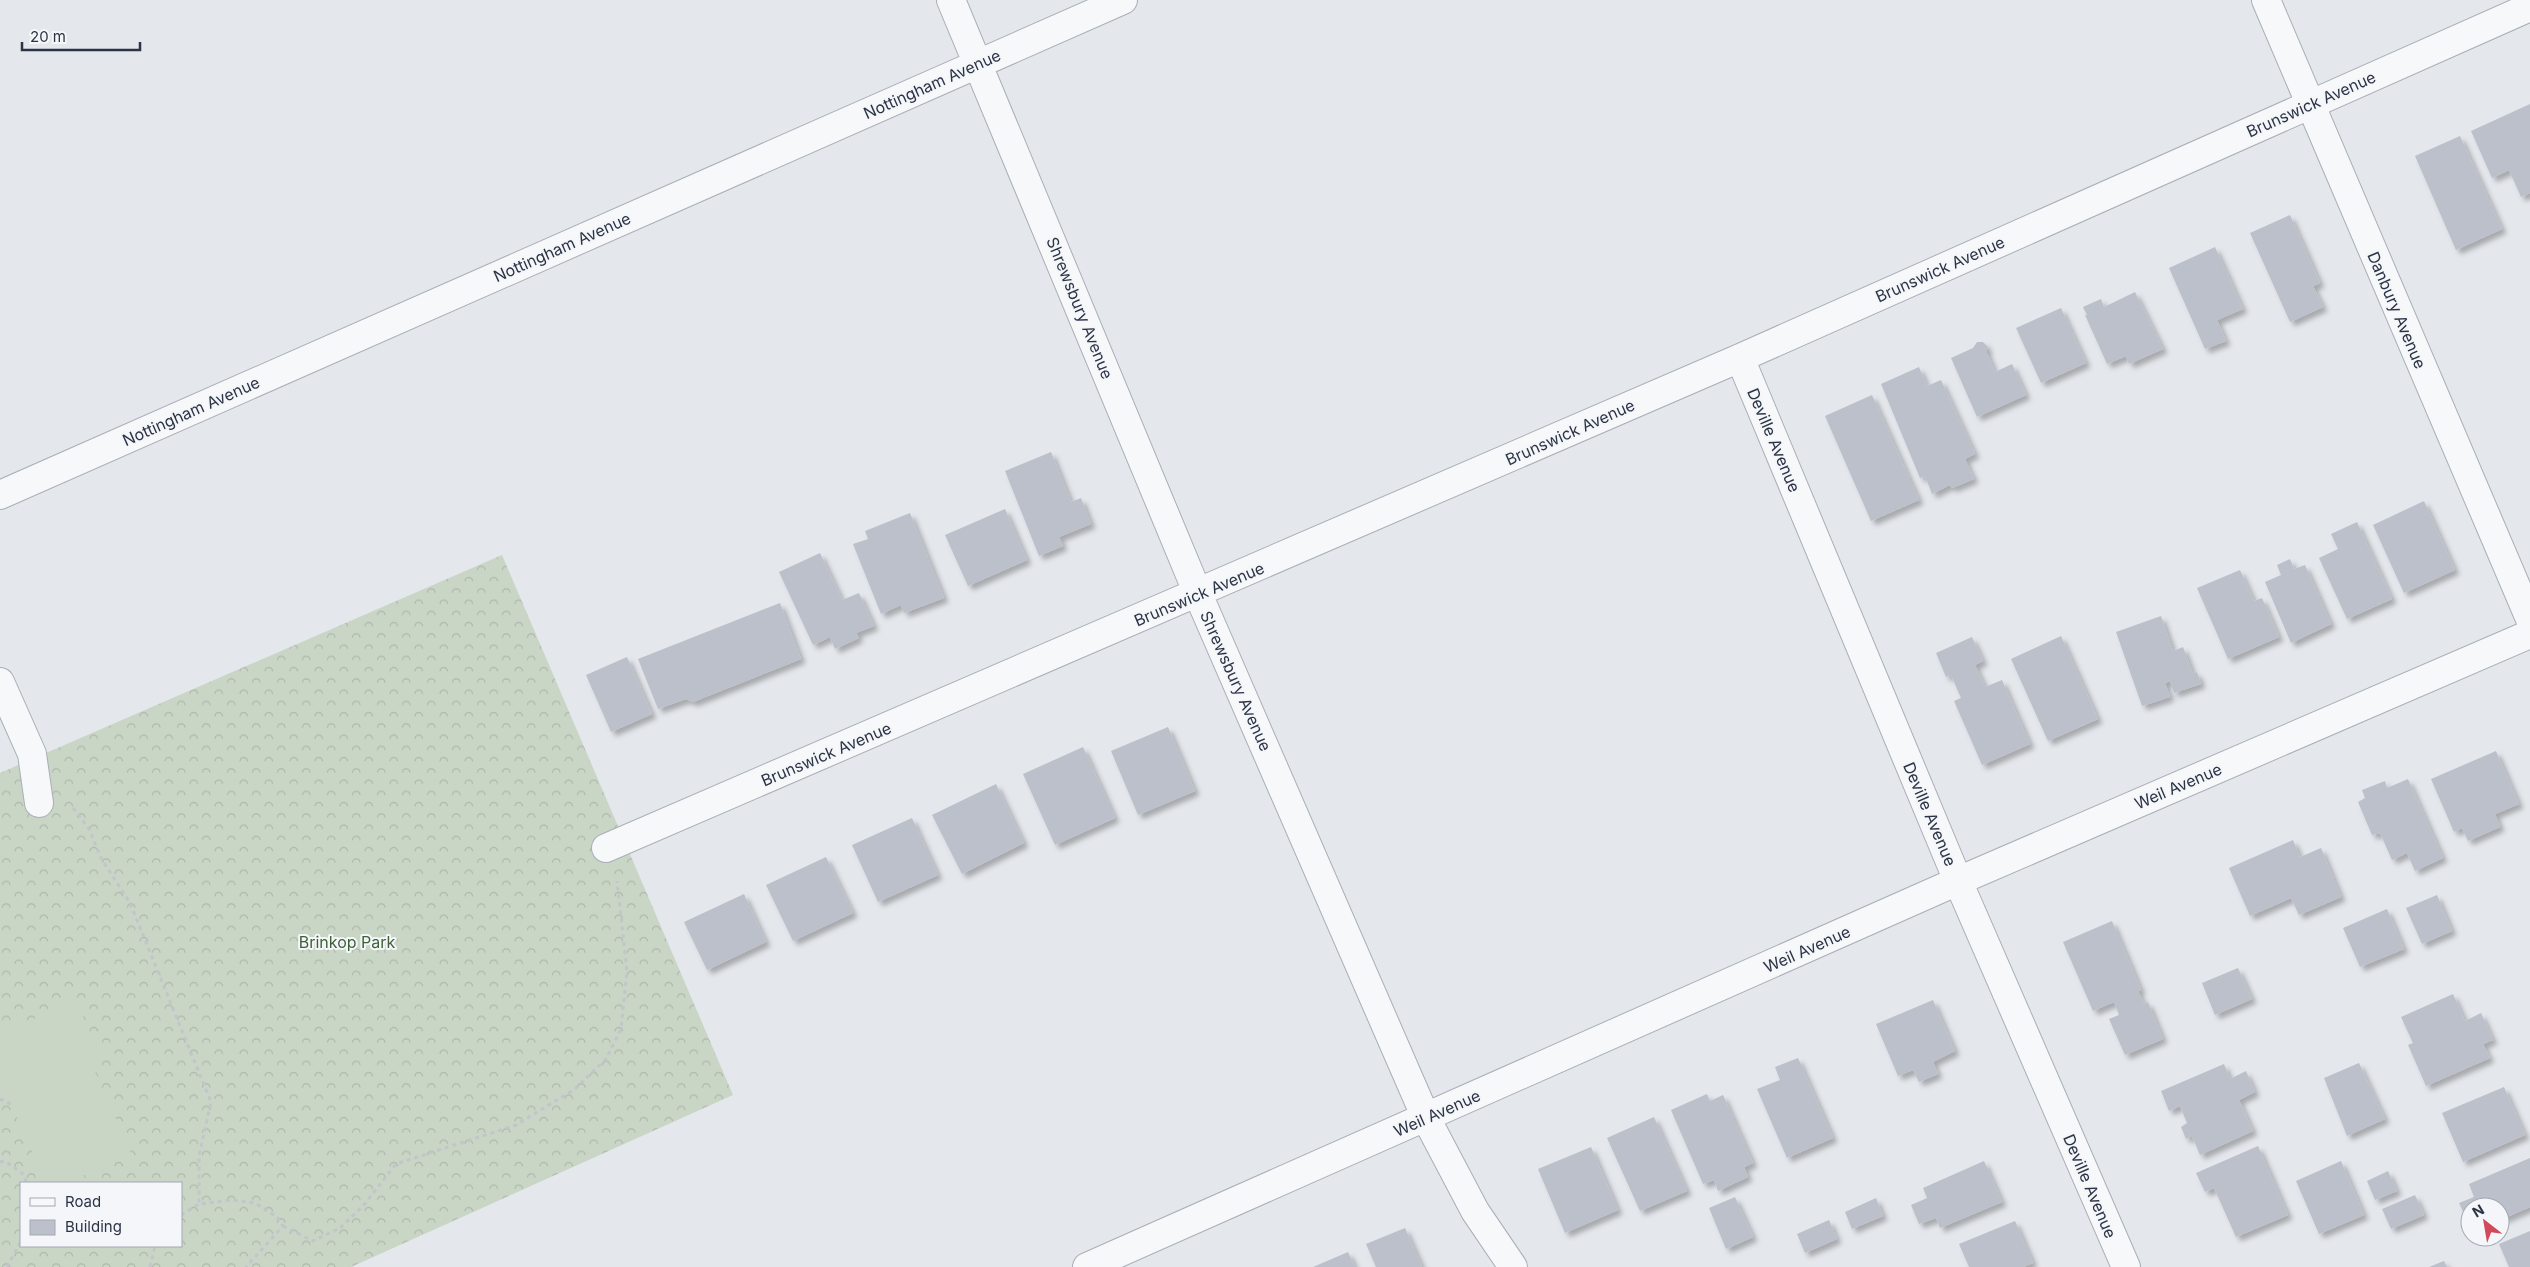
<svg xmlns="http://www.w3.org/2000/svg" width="2530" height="1267" viewBox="0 0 2530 1267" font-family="Inter,sans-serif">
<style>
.forest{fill:url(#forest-crowns);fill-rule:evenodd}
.pitch{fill:#c9d6c5}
.building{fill:#bbc0ca;filter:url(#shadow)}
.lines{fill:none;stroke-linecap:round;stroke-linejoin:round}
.minor-casing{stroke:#a9aeb7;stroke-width:30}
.path{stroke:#c2c5cb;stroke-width:3;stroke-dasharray:4 4;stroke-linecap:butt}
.minor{stroke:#f7f8fa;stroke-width:28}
.labels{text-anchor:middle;stroke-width:4;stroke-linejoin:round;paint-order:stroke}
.street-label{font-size:16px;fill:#2b3445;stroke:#f4f6f9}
.park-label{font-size:16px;fill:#3f6138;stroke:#f4f6f9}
</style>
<defs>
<pattern id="forest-crowns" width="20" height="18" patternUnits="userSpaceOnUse" patternTransform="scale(1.25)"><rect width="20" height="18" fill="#c9d6c5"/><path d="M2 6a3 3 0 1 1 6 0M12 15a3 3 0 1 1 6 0" fill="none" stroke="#adb8ab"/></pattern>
<filter id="shadow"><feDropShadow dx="4.5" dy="4.5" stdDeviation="2.5" flood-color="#0004"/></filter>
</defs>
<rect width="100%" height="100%" fill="#e4e7ec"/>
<path class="forest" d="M502,555L733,1095L351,1267H0V773ZM21,1183H181V1246H21Z"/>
<path class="pitch" d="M76,1000L100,1055L90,1060L132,1155L66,1183H46L11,1104L0,1098V1034Z"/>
<path class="building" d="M2530,104V193L2521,197L2509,170L2492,178L2471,131Z
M2460,136L2502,229L2456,250L2415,156Z
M2290,215L2320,283L2313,286L2323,307L2290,322L2250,233Z
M2215,247L2243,309L2217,320L2226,341L2205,349L2169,268Z
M2135,292L2163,349L2129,364L2126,356L2107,364L2085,315H2087L2083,307L2101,299L2104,307Z
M2061,308L2086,363L2041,383L2016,328Z
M1977,342H1983L1987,346V353L1995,372L2012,364L2026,395L1977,417L1951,358L1973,348Z
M1919,367L1927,386L1941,380L1975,454L1965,459L1974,479L1952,488L1950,485L1932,494L1925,476L1920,478L1881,384Z
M1872,395L1919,500L1871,521L1825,416Z
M1051,452L1071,502L1081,498L1091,524L1059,537L1063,546L1039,556L1005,471Z
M2424,501L2455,570L2404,593L2373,525Z
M1005,509L1027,560L968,586L945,535Z
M910,513L944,598L904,613L901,605L881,614L853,544L868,539L865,531Z
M2357,522L2392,599L2347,619L2319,558L2338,549L2331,534Z
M820,553L842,600L859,593L874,626L856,633L859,638L835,649L830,637L813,645L779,572Z
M2290,559L2294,569L2305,565L2331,624L2291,643L2265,582L2281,575L2277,565Z
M2240,570L2254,601L2262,598L2279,637L2228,659L2197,588Z
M780,603L801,659L693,702L686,699L658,709L638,659Z
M2161,616L2173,651L2183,647L2193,674L2197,672L2201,684L2174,693L2170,681L2165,683L2170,697L2142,706L2116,632Z
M2061,636L2098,719L2048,741L2011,659Z
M1972,637L1983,661L1975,665L1985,687L2002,680L2030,744L1982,765L1954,701L1961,698L1951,675L1946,677L1936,653Z
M627,657L652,714L611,732L586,675Z
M1168,727L1195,791L1138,815L1111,751Z
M1083,747L1115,818L1055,845L1023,774Z
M2496,751L2519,804L2495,814L2500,827L2468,841L2462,828L2454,832L2431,779Z
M2408,779L2443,858L2415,871L2407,853L2392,860L2380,833L2372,835L2358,802L2365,798L2362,790L2385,781L2387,788Z
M996,784L1024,843L962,874L932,815Z
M912,818L938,875L878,902L852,845Z
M2293,840L2300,857L2321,848L2341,897L2299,915L2291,898L2250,916L2229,868Z
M826,857L853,913L793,941L766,885Z
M744,894L766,942L707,970L684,922Z
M2437,895L2452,931L2422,944L2406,908Z
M2387,909L2404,949L2360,967L2343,928Z
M2112,921L2141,990L2138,991L2144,1004L2148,1002L2163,1039L2125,1055L2109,1019L2119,1015L2114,1002L2093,1011L2063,942Z
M2238,968L2252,999L2215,1015L2202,983Z
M2453,994L2465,1021L2481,1013L2493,1040L2483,1044L2490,1058L2426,1086L2408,1045L2413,1043L2401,1017Z
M1933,1000L1955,1051L1933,1062L1938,1074L1919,1082L1913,1070L1898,1076L1876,1024Z
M1798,1058L1833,1138L1787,1158L1757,1089L1780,1080L1775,1067Z
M2359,1063L2385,1119L2347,1136L2324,1078Z
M2224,1064L2230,1079L2246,1071L2255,1092L2239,1100L2253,1131L2200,1155L2192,1136L2186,1139L2181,1127L2187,1123L2180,1106L2169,1111L2161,1091Z
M2504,1087L2525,1135L2463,1162L2442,1113Z
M1707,1094L1710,1101L1723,1095L1753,1163L1744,1167L1748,1177L1718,1191L1714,1180L1703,1184L1671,1110Z
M1654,1117L1687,1191L1640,1211L1607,1138Z
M2258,1146L2288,1215L2236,1237L2214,1188L2205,1192L2196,1173Z
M1591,1147L1618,1210L1565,1233L1538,1169Z
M2530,1158V1207L2500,1220V1207H2470V1227L2459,1203L2474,1197L2469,1184Z
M1984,1161L2002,1202L1940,1228L1936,1218L1919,1224L1911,1205L1927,1198L1923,1188Z
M2341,1161L2364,1215L2319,1234L2296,1181Z
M2388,1171L2397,1191L2375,1200L2367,1181Z
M2415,1195L2424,1215L2391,1229L2382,1209Z
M1735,1197L1753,1237L1726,1249L1709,1208Z
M1876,1198L1883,1216L1852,1229L1845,1212Z
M1829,1220L1837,1239L1805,1253L1797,1234Z
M2015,1221L2033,1263L2023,1267H1969L1959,1244Z
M1405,1228L1422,1267H1376L1366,1244Z
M2530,1231V1267H2509L2499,1244Z
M1348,1252L1355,1267H1313Z
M2444,1261L2447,1267H2429Z"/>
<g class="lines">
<defs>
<path id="minor" d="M951,0L1198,594L1426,1118L1475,1211L1513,1267
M2266,0L2530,619
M1740,358L1958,881L2126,1267
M0,495L1123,0
M0,682L32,754L39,803
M606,848L1740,358L2530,7
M1087,1267L1958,881L2530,634"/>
</defs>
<use href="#minor" class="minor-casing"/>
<path class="path" d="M73,808L89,829L101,858L130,903L211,1102L199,1156V1204
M0,1099L11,1104
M0,1162L5,1161L22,1173L27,1183
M181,1215L199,1204L232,1200L255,1203L277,1217L283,1226L246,1267
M283,1226L313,1241L340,1228L363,1206L396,1164L516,1125L575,1089L606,1059L621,1029L627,971L617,881
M7,1267L21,1241
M150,1267L155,1246"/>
<use href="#minor" class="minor"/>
</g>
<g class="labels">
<g class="street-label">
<text transform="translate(932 84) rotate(-24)" y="6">Nottingham Avenue</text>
<text transform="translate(2311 104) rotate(-24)" y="6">Brunswick Avenue</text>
<text transform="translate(562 247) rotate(-24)" y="6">Nottingham Avenue</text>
<text transform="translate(1940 269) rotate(-24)" y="6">Brunswick Avenue</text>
<text transform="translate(1080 308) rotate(68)" y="6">Shrewsbury Avenue</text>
<text transform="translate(2397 310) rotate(67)" y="6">Danbury Avenue</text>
<text transform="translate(191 411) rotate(-24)" y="6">Nottingham Avenue</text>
<text transform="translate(1570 432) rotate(-24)" y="6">Brunswick Avenue</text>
<text transform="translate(1774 440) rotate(67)" y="6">Deville Avenue</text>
<text transform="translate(1199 594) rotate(-23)" y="6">Brunswick Avenue</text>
<text transform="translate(1236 681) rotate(66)" y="6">Shrewsbury Avenue</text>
<text transform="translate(826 754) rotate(-23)" y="6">Brunswick Avenue</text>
<text transform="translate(2178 786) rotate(-23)" y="6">Weil Avenue</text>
<text transform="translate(1930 814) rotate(67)" y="6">Deville Avenue</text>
<text transform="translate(1807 949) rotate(-24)" y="6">Weil Avenue</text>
<text transform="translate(1437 1113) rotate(-24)" y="6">Weil Avenue</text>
<text transform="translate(2090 1186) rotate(67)" y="6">Deville Avenue</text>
</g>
<g class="park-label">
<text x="347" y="948">Brinkop Park</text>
</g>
</g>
<rect x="20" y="1182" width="162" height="65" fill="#f4f6f9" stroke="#a4a8b1"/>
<rect x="30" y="1198" width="25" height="8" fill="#f7f8fa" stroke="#a4a8b1"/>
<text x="65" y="1207" font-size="15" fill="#2b3445">Road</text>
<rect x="30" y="1220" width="25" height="15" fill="#bbc0ca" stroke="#a4a8b1"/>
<text x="65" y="1232" font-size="15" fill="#2b3445">Building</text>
<g transform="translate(2485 1222) rotate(329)"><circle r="24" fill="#f4f6f9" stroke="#a4a8b1"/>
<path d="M0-4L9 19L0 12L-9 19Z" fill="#d1495b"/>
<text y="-8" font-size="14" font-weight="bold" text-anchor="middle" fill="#2b3445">N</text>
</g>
<path d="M22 42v8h118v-8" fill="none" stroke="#2b3445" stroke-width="2.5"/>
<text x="30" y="42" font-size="15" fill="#2b3445" stroke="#f4f6f9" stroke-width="4" paint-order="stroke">20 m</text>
</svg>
